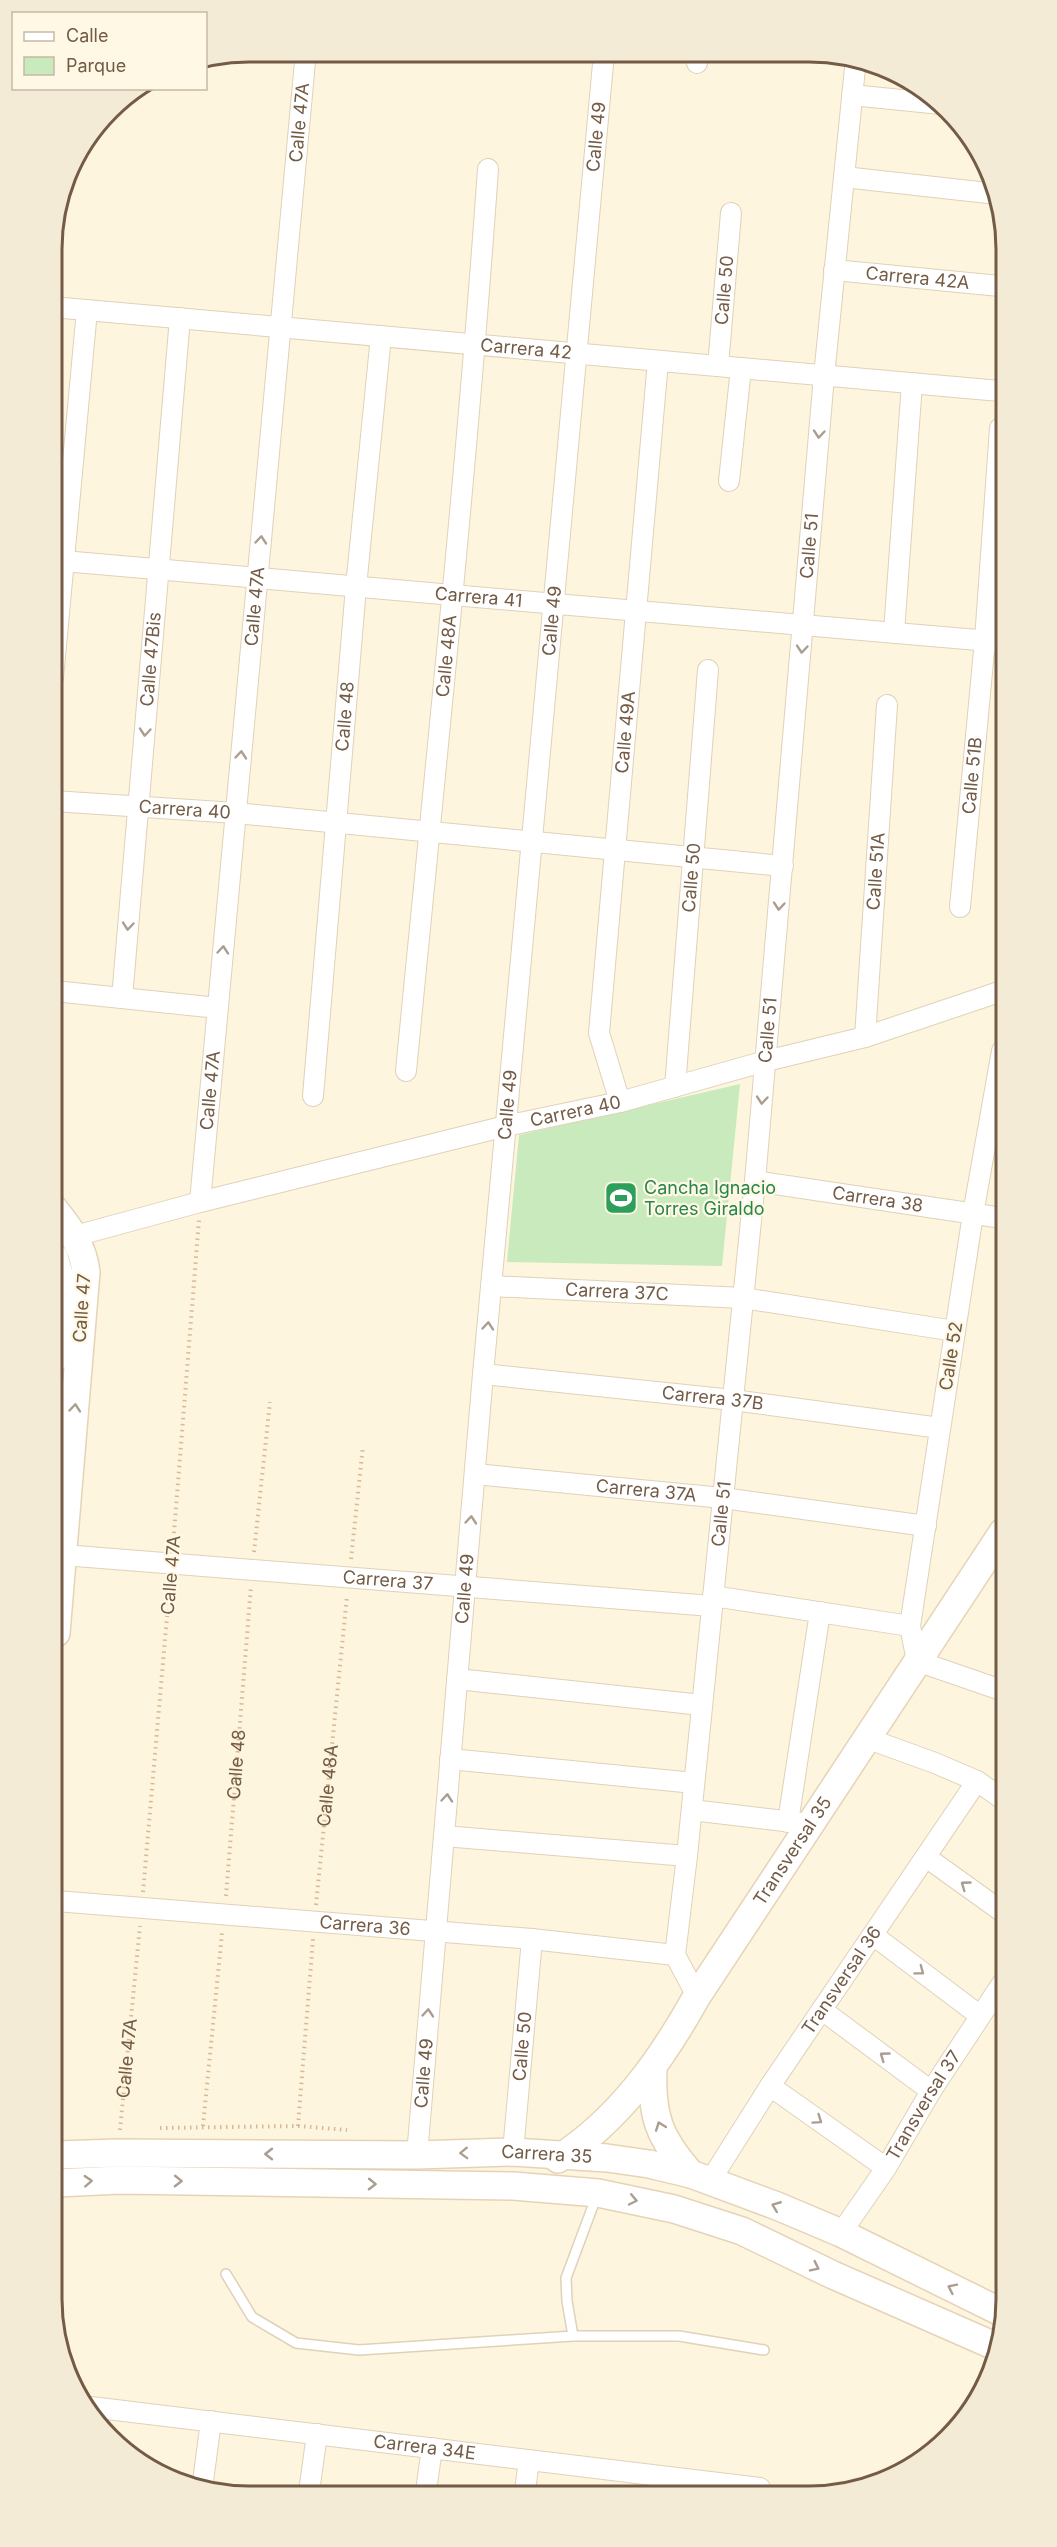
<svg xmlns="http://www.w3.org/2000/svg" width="1057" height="2547" viewBox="0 0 1057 2547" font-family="Inter,sans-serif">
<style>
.park{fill:#c9eabc}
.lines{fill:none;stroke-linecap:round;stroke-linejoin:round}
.lane-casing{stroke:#e0d1ba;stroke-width:12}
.street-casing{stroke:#e0d1ba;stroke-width:22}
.secondary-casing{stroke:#e6d3b7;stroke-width:30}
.path{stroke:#d7b998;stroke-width:4;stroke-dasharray:1.5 4.5;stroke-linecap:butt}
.lane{stroke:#fff;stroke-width:9}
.street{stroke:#fff;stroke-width:20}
.secondary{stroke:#fff;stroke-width:27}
.oneway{stroke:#ab9d90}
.labels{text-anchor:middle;stroke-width:4.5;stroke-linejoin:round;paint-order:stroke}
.street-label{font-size:18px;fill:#735b46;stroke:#fff8e4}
.leisure-label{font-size:18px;fill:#27864d;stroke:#fff8e4;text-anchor:start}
.rim{fill:none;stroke:#735b46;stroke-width:3}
</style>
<rect width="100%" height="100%" fill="#fdf5dd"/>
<path class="park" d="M740,1084L722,1266L507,1262L519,1135Z"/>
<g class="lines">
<defs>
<path id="lane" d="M226,2274L252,2317L296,2343L359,2350L573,2336H679L764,2350
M573,2336L567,2301L566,2278L597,2195"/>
<g id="street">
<path d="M697,63L698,54"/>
<path d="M852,95L941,104"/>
<path d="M844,177L997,194"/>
<path id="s4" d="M834,270L1000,286"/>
<path id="s5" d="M52,307L1000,391"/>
<path id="s6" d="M718,366L731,213"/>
<path d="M729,481L741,368"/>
<path id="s7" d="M63,561C376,589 688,615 1001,642"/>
<path d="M894,632L912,383"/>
<path d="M53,678L87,310"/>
<path id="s8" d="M53,801L236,813L783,866"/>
<path id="s9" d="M960,907L985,640L1000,428"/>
<path d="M54,991L218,1008"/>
<path id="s10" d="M122,998L180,318"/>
<path id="s11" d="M865,1037L887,705"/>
<path d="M1002,1051L973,1214L910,1626L917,1661L1004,1691"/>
<path id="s12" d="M406,1071C435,771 467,470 488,169"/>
<path id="s13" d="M675,1087L708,670"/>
<path id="s14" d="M313,1096L356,587L381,336"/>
<path id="s15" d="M620,1102L599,1033L658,361"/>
<path id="s16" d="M755,1181L1002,1218"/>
<path id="s17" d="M200,1202L306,51"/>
<path id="s18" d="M54,1233L75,1236L200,1202L506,1126L620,1102L766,1061L865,1037L1002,991"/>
<path id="s19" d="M491,1286L743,1298L955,1331"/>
<path id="s20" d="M483,1374L733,1400L940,1428"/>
<path id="s21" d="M475,1474L723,1498L926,1526"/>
<path id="s22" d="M63,1555L712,1606"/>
<path d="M713,1596L910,1626"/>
<path d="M457,1679L702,1705"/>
<path d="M866,1738L935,1763L977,1781L1004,1800"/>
<path d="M450,1759L694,1783"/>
<path d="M692,1810L801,1823"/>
<path d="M788,1822L820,1612"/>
<path d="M444,1836L687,1856"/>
<path d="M926,1857L1004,1913"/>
<path id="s23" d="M56,1901L532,1939L675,1955"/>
<path d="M873,1935L979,2015"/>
<path id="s24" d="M697,1996L675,1955L687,1856L755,1181L824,376L856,58"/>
<path d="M822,2010L931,2091"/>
<path d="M770,2086L886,2168"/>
<path id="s25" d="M513,2152L532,1939"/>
<path id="s26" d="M417,2155L483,1374L604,53"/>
<path id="s27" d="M710,2181L770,2086L977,1781"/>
<path id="s28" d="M841,2233L886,2168L931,2091L1005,1979"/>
<path id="s29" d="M91,2407L760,2488V2490"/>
<path d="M202,2489L211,2421"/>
<path d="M426,2491L432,2448"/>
<path d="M525,2491L529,2460"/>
<path d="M309,2492L317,2434"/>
</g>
<g id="secondary">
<path d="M54,1209C70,1229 83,1246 86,1272L56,1633"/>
<path d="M54,1257L61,1281L55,1358"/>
<path d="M653,2068C651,2116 659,2138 691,2174"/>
<path id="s30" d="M57,2155L118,2153L417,2155L513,2152L607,2158L649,2164L691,2174L777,2206L841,2233L1005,2314"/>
<path id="s31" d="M558,2159C620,2119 662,2059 697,1996L1003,1532"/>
<path d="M57,2183L119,2180L513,2186L598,2193L674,2209L742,2231L833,2275L997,2347"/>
</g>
</defs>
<use href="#lane" class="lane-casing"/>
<use href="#street" class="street-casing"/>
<use href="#secondary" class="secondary-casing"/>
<g class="path">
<path d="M173,1545L199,1220"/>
<path d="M254,1552L270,1402"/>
<path d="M351,1559L363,1446"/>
<path d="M143,1892L170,1582"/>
<path id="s1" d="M226,1896L251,1586"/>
<path id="s2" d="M316,1905L347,1596"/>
<path d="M203,2126L222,1933"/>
<path d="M298,2126L313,1939"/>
<path d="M160,2128L298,2126L347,2130"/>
<path id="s3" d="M120,2130L140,1926"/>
</g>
<use href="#lane" class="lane"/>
<use href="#street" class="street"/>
<use href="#secondary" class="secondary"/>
</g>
<defs><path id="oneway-chevron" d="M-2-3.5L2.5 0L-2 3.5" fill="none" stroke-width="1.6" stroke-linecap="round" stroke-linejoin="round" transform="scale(1.5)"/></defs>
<g class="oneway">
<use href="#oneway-chevron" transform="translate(819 434) rotate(95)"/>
<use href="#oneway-chevron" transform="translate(261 540) rotate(-85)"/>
<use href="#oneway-chevron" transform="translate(802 649) rotate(95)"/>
<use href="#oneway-chevron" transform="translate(145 732) rotate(95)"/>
<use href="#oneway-chevron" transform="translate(241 755) rotate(-85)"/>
<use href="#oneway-chevron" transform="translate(779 906) rotate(95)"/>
<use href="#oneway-chevron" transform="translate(128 926) rotate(95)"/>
<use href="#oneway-chevron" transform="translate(223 950) rotate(-85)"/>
<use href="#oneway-chevron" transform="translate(762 1100) rotate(95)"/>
<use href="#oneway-chevron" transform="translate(488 1326) rotate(-85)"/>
<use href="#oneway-chevron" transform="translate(75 1408) rotate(-85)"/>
<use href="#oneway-chevron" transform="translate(471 1520) rotate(-85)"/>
<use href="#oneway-chevron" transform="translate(447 1798) rotate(-85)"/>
<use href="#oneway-chevron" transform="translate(965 1885) rotate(-144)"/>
<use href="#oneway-chevron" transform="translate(920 1971) rotate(37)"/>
<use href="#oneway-chevron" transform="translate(428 2013) rotate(-85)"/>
<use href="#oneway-chevron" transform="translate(884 2056) rotate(-144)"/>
<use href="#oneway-chevron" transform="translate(818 2120) rotate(35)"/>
<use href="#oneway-chevron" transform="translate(660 2126) rotate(-110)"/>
<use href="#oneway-chevron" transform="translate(464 2153) rotate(178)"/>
<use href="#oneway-chevron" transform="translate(269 2154) rotate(-180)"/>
<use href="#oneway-chevron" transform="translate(88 2181) rotate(-3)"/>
<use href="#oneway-chevron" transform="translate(178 2181) rotate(1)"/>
<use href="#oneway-chevron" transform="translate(372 2184) rotate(1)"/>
<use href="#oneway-chevron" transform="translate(633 2200) rotate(12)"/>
<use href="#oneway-chevron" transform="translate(776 2206) rotate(-158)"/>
<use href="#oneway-chevron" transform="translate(815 2267) rotate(26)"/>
<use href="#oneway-chevron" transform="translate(952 2288) rotate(-154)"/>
</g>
<defs>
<symbol id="stadium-square" viewBox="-11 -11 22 22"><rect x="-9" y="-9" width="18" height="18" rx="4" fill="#2e9e5b" stroke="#fff8e4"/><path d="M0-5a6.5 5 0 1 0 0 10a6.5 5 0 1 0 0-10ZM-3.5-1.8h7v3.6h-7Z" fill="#fff"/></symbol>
</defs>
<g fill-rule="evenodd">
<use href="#stadium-square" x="602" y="1179" width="38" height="38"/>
</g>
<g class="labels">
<g class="street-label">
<text dy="6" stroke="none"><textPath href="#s17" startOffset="1084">Calle 47A</textPath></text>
<text dy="6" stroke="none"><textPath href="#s26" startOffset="2026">Calle 49</textPath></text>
<text dy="6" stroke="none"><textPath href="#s4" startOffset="84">Carrera 42A</textPath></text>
<text dy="6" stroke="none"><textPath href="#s6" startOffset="76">Calle 50</textPath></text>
<text dy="6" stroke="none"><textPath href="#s5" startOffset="476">Carrera 42</textPath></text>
<text dy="6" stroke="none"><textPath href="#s24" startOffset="1462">Calle 51</textPath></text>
<text dy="6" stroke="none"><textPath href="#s7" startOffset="417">Carrera 41</textPath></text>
<text dy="6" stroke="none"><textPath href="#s17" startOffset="598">Calle 47A</textPath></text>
<text dy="6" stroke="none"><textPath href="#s26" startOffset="1540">Calle 49</textPath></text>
<text dy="6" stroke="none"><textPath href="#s12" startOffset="417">Calle 48A</textPath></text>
<text dy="6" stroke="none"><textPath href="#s10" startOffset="340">Calle 47Bis</textPath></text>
<text dy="6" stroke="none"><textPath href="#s14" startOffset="381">Calle 48</textPath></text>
<text dy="6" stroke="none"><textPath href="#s15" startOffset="374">Calle 49A</textPath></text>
<text dy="6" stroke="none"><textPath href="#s9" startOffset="132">Calle 51B</textPath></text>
<text dy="6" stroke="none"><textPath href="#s8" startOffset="132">Carrera 40</textPath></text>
<text dy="6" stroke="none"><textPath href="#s11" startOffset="166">Calle 51A</textPath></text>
<text dy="6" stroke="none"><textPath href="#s13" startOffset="210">Calle 50</textPath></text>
<text dy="6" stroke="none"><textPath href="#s24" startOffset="976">Calle 51</textPath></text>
<text dy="6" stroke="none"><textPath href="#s17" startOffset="112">Calle 47A</textPath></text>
<text dy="6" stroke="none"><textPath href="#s26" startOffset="1054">Calle 49</textPath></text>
<text dy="6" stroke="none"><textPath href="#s18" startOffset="537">Carrera 40</textPath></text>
<text dy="6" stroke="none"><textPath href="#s16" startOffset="124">Carrera 38</textPath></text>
<text dy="6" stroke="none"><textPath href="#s19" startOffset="126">Carrera 37C</textPath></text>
<text transform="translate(82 1308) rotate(-86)" y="6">Calle 47</text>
<text transform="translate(951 1356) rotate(-81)" y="6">Calle 52</text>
<text dy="6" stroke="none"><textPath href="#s20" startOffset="231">Carrera 37B</textPath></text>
<text dy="6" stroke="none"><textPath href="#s21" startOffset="172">Carrera 37A</textPath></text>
<text dy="6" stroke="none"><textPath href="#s24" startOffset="490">Calle 51</textPath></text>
<text transform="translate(171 1575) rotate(-85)" y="6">Calle 47A</text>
<text dy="6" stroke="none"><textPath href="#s22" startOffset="326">Carrera 37</textPath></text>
<text dy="6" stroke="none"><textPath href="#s26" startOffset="568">Calle 49</textPath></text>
<text dy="6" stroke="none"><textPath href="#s1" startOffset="132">Calle 48</textPath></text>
<text dy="6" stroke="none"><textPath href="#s2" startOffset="120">Calle 48A</textPath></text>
<text dy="6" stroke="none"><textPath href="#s31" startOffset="390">Transversal 35</textPath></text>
<text dy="6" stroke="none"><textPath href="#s23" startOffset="310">Carrera 36</textPath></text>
<text dy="6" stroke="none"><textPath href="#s27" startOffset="240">Transversal 36</textPath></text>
<text dy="6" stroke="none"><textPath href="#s25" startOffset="106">Calle 50</textPath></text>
<text dy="6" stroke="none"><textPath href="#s3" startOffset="72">Calle 47A</textPath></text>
<text dy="6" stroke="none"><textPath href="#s26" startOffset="82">Calle 49</textPath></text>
<text dy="6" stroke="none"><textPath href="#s28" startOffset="152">Transversal 37</textPath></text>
<text dy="6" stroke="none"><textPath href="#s30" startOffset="490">Carrera 35</textPath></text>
<text dy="6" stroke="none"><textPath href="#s29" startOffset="336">Carrera 34E</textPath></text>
</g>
<g class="leisure-label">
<text x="644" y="1194">Cancha Ignacio<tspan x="644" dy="21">Torres Giraldo</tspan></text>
</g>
</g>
<path d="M0 0H1057V2547H0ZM249 62H809A187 187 0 0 1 996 249V2299A187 187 0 0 1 809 2486H249A187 187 0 0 1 62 2299V249A187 187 0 0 1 249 62Z" fill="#f4ebd7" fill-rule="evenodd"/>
<path class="rim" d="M249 62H809A187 187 0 0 1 996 249V2299A187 187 0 0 1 809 2486H249A187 187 0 0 1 62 2299V249A187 187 0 0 1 249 62Z"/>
<rect x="12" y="12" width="195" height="78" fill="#fff8e4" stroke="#c7b9a5" stroke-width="1.5"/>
<rect x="24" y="32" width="30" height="9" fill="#ffffff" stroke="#c7b9a5" stroke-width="1.5"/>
<text x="66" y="42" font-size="18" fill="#735b46">Calle</text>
<rect x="24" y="57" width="30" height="18" fill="#c9eabc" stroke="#c7b9a5" stroke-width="1.5"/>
<text x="66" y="72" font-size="18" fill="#735b46">Parque</text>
</svg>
